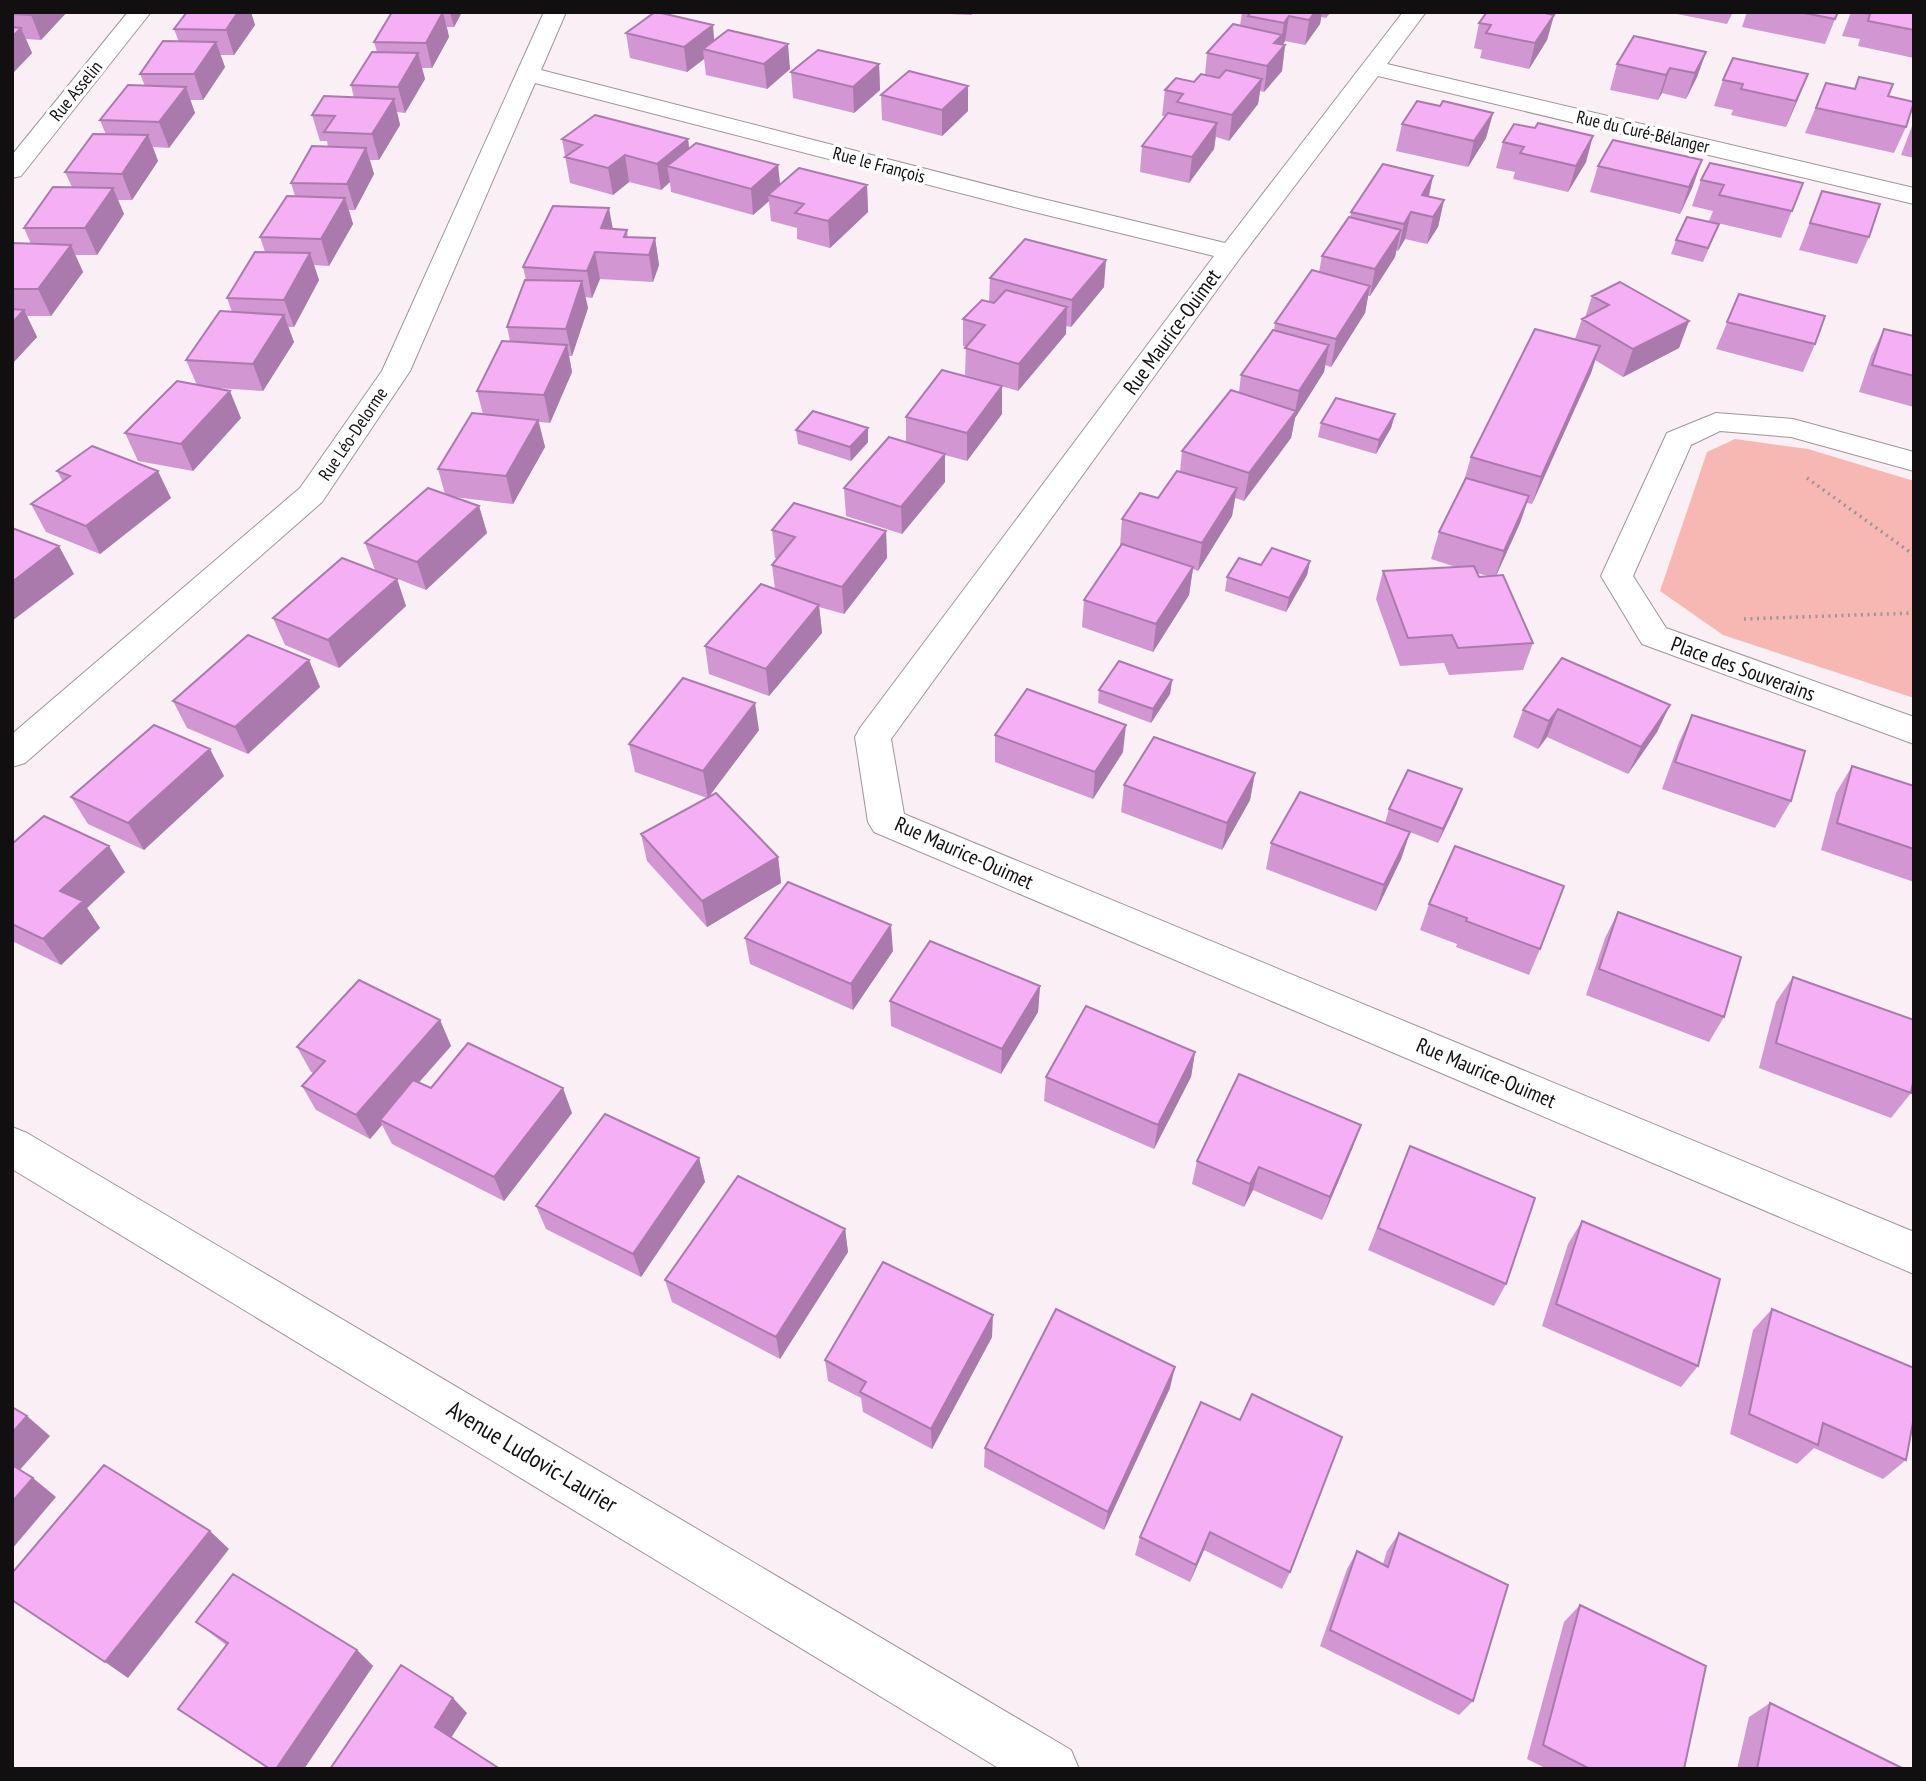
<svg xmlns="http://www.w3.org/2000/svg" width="1926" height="1781" viewBox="0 0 1926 1781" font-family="'PT Sans Narrow',sans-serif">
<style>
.green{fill:#f7b7b3}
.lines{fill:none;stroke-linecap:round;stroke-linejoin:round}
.minor-casing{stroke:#9e969a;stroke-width:2}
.path{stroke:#9d9699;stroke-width:3.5;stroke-dasharray:2 4.5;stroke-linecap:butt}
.minor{fill:#fff;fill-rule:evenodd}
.wall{fill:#d296d3;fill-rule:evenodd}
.shaded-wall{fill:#ab7aac}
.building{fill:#f4aff5;stroke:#ab7aac;stroke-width:2}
.labels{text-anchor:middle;stroke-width:7;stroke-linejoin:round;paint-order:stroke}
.far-street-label{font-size:18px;fill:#120f10;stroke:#fff}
.street-label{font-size:21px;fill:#120f10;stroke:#fff}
.near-street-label{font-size:24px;fill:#120f10;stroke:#fff}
</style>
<rect width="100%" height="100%" fill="#f9eff4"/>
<path class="green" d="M1735,439L1808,449L1914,481V698L1723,635L1660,591L1707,452Z"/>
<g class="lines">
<defs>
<path id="minor" d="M128,12H151L21,176L12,178V155Z
M544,12H566L541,70L1035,197L1225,243L1403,12H1426L1387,64L1914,188V204L1378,76L1240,258L891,739L904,814L1914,1232V1274L874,832L868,822L855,737L860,728L1214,256L1022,209L535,83L410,371L322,502L25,763L12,767V734L300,488L382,371Z
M1716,413L1793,419L1914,452V471L1791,437L1720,431L1691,445L1633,576L1666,628L1914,717V744L1642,644L1601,576L1667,433Z
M12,1127L27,1133L1071,1750L1079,1769H1000L12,1169Z"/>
</defs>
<use href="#minor" class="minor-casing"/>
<path class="path" d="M1807,478L1914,555
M1744,619L1914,613"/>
<use href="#minor" class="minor"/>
</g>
<path class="wall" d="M12,12H67L41,40L26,39L32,53L12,74Z
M187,12H262L261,14H251L255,25L234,55H220L225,67L203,100H190L195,113L169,148L153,147L158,161L132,200H118L124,214L97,255H75L83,272L51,316H27L37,337L12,364V243L31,244L24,228L72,187L65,172L106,135L100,120L145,86L140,74L179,42L174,29Z
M392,12H462L454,27H447L449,37L432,68H422L425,79L405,113L397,112L400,125L379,160H370L374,174L355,210H349L353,224L329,266L314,265L319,280L294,327H288L294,342L263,391L216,388L241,418L193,471L138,461L125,433L197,385L186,360L232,312L227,298L265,252L260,237L295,196L291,183L328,147L327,141H320L312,115L354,98L351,85L377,52L374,42Z
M905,12H972V15Z
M1242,12H1331L1326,18L1321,17L1320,24L1305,45L1285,41L1283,45H1285L1282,71L1264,92L1260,91L1258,104L1229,141L1216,137L1214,149L1189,183L1140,172L1142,146L1165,116H1162L1165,90L1194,82L1205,75L1207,53L1240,26Z
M1487,12H1552L1551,14L1554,15L1547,40L1529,69L1480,58L1482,50L1474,48L1479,23Z
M1667,12H1733L1727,24Z
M1747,12H1838L1825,44L1742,27Z
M1851,12H1914V58L1858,46L1860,39L1842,36Z
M626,33L714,41L790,69L767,89L706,75L704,59L687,72L630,58Z
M1706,52L1697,77L1686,99L1662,93L1658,100L1610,90L1617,64Z
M1733,58L1798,99L1786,127L1731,115L1733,110L1714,106L1723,80Z
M879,64L880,90L854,113L793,98L791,72Z
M1826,83L1888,96L1906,127L1894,153L1805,133Z
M881,95L968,111L942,136L882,120Z
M1440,106L1493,113L1486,138L1468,167L1396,151L1402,124Z
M1914,121V158L1901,155Z
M562,139H688L689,148L780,184L867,185L868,212L830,248L797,239V228L771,221L769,201L753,215L671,192L670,182L661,190L629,182L613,195L570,183Z
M1503,142L1586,162L1568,192L1513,179L1515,172L1496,168Z
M1598,166L1693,186L1680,214L1590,192Z
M1433,176L1429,197L1444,200L1438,227L1427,244L1405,239L1398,251L1396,250L1395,257L1370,296H1368L1365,313L1331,367L1325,365L1324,372L1295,418L1291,438L1244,501L1235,498L1232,516L1198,571L1193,569L1189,595L1153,652L1082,627L1084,600L1121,546H1120L1122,519L1158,498L1180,472L1182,451L1239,392L1241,375L1274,330L1275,323L1319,272L1322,256L1350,217L1351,212Z
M1701,180L1803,183L1781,238L1709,221L1713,211L1692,206Z
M1822,191L1869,237L1857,264L1799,250Z
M1719,224L1703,262L1671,254L1676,240Z
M613,229L627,230L628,237L655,238L659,265L653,282L600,279L592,298L585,297L588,308L572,356H569L572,372L550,423L539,422L545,447L513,504L454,497L479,506L487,533L426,590L375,570L365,543L445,494L438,469L483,414L477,391L510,341L507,327L526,280L523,267Z
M990,278L1104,287L1071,327L1066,326V334L1018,391L965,375L966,347L963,346V319L989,302Z
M1739,294L1815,344L1803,372L1716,349Z
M1592,296L1689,321L1679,348L1623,377L1595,360L1591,373L1532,504L1527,503L1520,523L1496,576L1533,643L1523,670L1449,675L1444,663L1400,666L1376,599L1383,571L1456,567L1431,559L1439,532L1463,484L1471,457L1575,339L1582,319L1585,318ZM1477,573L1488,576L1479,577Z
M1884,329L1914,336V407L1859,392L1871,356Z
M1002,386V414L967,461L945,455V482L902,534L846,516L844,488L906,443V417Z
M1395,414L1391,428L1376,454L1318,437L1321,423Z
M868,428V442L851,461L798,444L796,430Z
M57,471L171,498L100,554L46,532L31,504L63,482Z
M772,530L886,531L887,558L844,614L819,607L822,633L769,696L709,674L705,646L775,589L772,565L778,558H775Z
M1310,561L1307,575L1286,612L1225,591L1227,577Z
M397,579L406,606L339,668L285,645L273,618Z
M309,660L320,687L248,754L187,728L173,701Z
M1172,680L1170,694L1151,723L1098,703L1099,690Z
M1670,705L1657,732L1628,774L1547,737L1538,749L1513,737L1523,710Z
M1692,715L1791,801L1775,828L1662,789L1679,742Z
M759,730L708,797L778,857L781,883L707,927L647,861L641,834L707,798L635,772L629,744Z
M995,735L1123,752L1093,799L995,762Z
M1852,766L1914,786V882L1821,850L1836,793Z
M1255,773L1250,800L1222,850L1121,812L1124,785Z
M224,776L144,850L88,824L71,797Z
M1457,803L1438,843L1410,832L1401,859L1376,911L1266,869L1271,843L1385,823L1389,809Z
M12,844L125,872L87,908L100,928L61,965L12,941Z
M1564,886L1540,949L1529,975L1456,947L1457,944L1420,930L1429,904Z
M1618,912L1724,1017L1709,1042L1586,995L1605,938Z
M745,938L893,951L853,1010L750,964Z
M1793,977L1911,1093L1891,1118L1759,1068L1776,1002Z
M1040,986L1038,1012L1001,1074L891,1026L890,1001Z
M440,1020L451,1046L419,1082L431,1088L572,1113L504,1201L392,1144L382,1125L370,1139L316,1110L302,1086L314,1073L311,1072L297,1047Z
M1195,1052L1191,1077L1154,1149L1044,1101L1046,1077Z
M1361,1125L1352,1149L1322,1220L1253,1190L1244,1207L1192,1184L1197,1161Z
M1410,1146L1506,1284L1494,1306L1368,1250Z
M699,1158L705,1182L641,1277L546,1229L536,1206Z
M1582,1221L1698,1366L1681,1387L1542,1326L1568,1244Z
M845,1229L848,1252L780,1359L672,1302L665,1280Z
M1772,1309L1906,1460L1883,1479L1814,1448L1797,1464L1730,1434L1753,1330Z
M992,1337L932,1449L863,1412L861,1398L828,1381L825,1360Z
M1170,1388L1104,1530L984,1467L985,1448Z
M1201,1402L1290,1572L1282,1589L1204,1550L1190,1582L1135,1555L1140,1537Z
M1399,1533L1473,1701L1459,1715L1320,1646L1347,1569L1357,1551L1383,1564L1387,1551Z
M1580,1605L1684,1769H1547L1527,1759L1564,1622Z
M196,1622L357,1650L373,1666L304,1769H269L226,1645Z
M1770,1703L1904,1769H1737L1749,1717Z"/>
<path class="shaded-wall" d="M33,12H67L41,40L31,15Z
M238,12H251L255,25L234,55L226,30Z
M443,12L449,37L432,68L426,43Z
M450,12H462L454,27Z
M1315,12H1322L1320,24L1305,45L1309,20Z
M1554,15L1547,40L1529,69L1535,43Z
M1289,16L1285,41L1280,48L1284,23Z
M713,25L715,51L703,49L704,59L687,72L684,47Z
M21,28L32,53L12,74V37Z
M1282,35L1279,53L1285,45L1282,71L1264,92L1267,66L1274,43Z
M216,42L225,67L203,100L194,74Z
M788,44L790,69L767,89L764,64Z
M1706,52L1697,77L1686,99L1695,73Z
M418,53L425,79L405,113L398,87Z
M879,64L880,90L854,113L853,87Z
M1670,68L1662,93L1658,100L1666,75Z
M1808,74L1798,99L1786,127L1796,101Z
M1262,79L1258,104L1229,141L1232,115Z
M968,86V111L942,136V110Z
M186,87L195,113L169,148L159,122Z
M394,99L400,125L379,160L372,134Z
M1493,113L1486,138L1468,167L1474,141Z
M1217,123L1214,149L1189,183L1192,157Z
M148,135L158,161L132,200L122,174Z
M1593,136L1586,162L1568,192L1576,166Z
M688,139L691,165L667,166L670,182L661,190L657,164Z
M366,148L374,174L355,210L347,184Z
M625,155L629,182L613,195L608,168Z
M1702,160L1693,186L1680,214L1689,187Z
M778,165L781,191L768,195L769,201L753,215L751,189Z
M1433,176L1427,202L1422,195Z
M867,185L868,212L830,248L828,221Z
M113,188L124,214L97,255L85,228Z
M345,198L353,224L329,266L321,239Z
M1444,200L1438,227L1427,244L1433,217Z
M609,208L614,235L601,228Z
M1411,212L1405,239L1398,251L1404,224Z
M1401,230L1395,257L1370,296L1375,269Z
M655,238L659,265L653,282L649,255Z
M71,245L83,272L51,316L38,289Z
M595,252L600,279L592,298L587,271Z
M310,253L319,280L294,327L284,300Z
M1106,260L1104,287L1071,327L1072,300Z
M582,281L588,308L572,356L566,329Z
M1370,286L1365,313L1331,367L1336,339Z
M1067,307L1066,334L1018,391L1019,364Z
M24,310L37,337L12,364V323Z
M284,315L294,342L263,391L253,364Z
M1689,321L1679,348L1623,377L1633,349Z
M567,345L572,372L550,423L544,395Z
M1329,345L1324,372L1295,418L1291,438L1244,501L1249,473L1295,412L1299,391Z
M1600,346L1591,373L1532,504L1541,477Z
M1002,386V414L967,461V433Z
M230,391L241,418L193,471L181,444Z
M1395,414L1391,428L1376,454L1379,440Z
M538,420L545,447L513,504L506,476Z
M868,428V442L851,461L850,447Z
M945,454V482L902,534L901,507Z
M158,471L171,498L100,554L86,526Z
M1237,488L1232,516L1198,571L1202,543Z
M1529,496L1520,523L1495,578L1504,551Z
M479,506L487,533L426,590L417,562Z
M886,531L887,558L844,614L842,587Z
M59,546L74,574L12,621V582Z
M1310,561L1307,575L1286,612L1289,598Z
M1193,567L1189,595L1153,652L1156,624Z
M397,579L406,606L339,668L328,640Z
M819,605L822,633L769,696L766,669Z
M309,660L320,687L248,754L235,727Z
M1172,680L1170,694L1151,723L1153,709Z
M755,703L759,730L708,798L703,771Z
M1670,705L1657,732L1628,774L1641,747Z
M1558,709L1547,737L1538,749L1549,721Z
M1126,725L1123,752L1093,799L1095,772Z
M210,749L224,776L144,850L128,823Z
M1255,773L1250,800L1222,850L1227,823Z
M1462,789L1457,803L1438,843L1443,829Z
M1410,832L1401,859L1376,911L1384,885Z
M109,846L125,872L87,908L100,928L61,965L43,939L60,891Z
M778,857L781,883L707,927L702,901Z
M891,925L893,951L853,1010L851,984Z
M1040,986L1038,1012L1001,1074L1002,1049Z
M440,1020L451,1046L384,1122L380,1120L382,1125L370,1139L356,1115Z
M1195,1052L1191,1077L1154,1149L1158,1125Z
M563,1088L572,1113L504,1201L494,1177Z
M1361,1125L1352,1149L1322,1220L1330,1197Z
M699,1158L705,1182L641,1277L633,1254Z
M1259,1167L1253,1190L1244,1207L1250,1184Z
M845,1229L848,1252L780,1359L776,1337Z
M993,1315L992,1337L932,1449L931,1429Z
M1175,1367L1170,1388L1104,1530L1108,1512Z
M27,1416L50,1436L17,1473L12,1469V1433Z
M33,1478L56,1497L12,1549V1502Z
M210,1531L229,1549L128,1678L105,1662Z
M1210,1532L1204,1550L1190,1582L1196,1565Z
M357,1650L373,1666L304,1769H276Z
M453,1698L467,1713L449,1741L435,1727Z"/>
<path class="building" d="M12,12H33L31,15L12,14Z
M187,12H238L226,30L174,29Z
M392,12H443L426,43L374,42Z
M655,12H657L713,25L684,47L626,33Z
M1251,12H1315L1309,20L1289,16L1284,23L1248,16Z
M1487,12H1540L1554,15L1535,43L1486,33L1491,25L1479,23Z
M1799,12H1838L1835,19Z
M1859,12H1914V30L1868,21L1870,14Z
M1233,24L1282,35L1274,43L1285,45L1267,66L1207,53Z
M12,27L21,28L12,37Z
M728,30L788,44L764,64L703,49Z
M1634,36L1706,52L1695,73L1670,68L1666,75L1617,64Z
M163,41L216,42L194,74H140Z
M818,50L879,64L853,87L791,72Z
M372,52L418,53L398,87L351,85Z
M1733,58L1808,74L1796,101L1741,89L1743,84L1723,80Z
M1226,70L1262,79L1232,115L1177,102L1183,94L1165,90L1176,78L1194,82L1201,74L1219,78Z
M909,71L968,86L942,110L881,95Z
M1859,77L1893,84L1888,96L1914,102L1906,127L1816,108L1826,83L1855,89Z
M128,85L186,87L159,122L100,120Z
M324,96L394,99L372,134L324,132L335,116L312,115Z
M1417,101L1440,106L1443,101L1493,113L1474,141L1402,124Z
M1168,113L1217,123L1192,157L1142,146Z
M595,115L688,139L657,164L625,155L608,168L565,157L582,145L562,139Z
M1538,123L1593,136L1576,166L1520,153L1524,147L1503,142L1514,124L1535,128Z
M93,134L148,135L122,174L65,172Z
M1613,140L1702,160L1689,187L1598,166Z
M696,143L778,165L751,189L667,166Z
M312,146L366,148L347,184L291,183Z
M1710,163L1803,183L1792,211L1719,195L1724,185L1701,180Z
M1383,164L1433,176L1422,195L1444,200L1433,217L1411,212L1404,224L1351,212Z
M799,168L867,185L828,221L795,213L804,204L768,195Z
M53,187L113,188L85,228H24Z
M1822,191L1880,204L1869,237L1810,223Z
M287,196L345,198L321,239L260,237Z
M553,206L609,208L601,228L627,230L624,237L655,238L649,255L595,252L587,271L523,267Z
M1349,217L1401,230L1375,269L1322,256Z
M1687,217L1719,224L1708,248L1676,240Z
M1025,239L1106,260L1072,300L990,278Z
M12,243L71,245L38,289H12Z
M255,252L310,253L284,300L227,298Z
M1312,270L1370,286L1336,339L1275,323Z
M525,280L582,281L566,329L507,327Z
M1620,282L1689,321L1633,349L1582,319L1609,305L1592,296Z
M1006,290L1067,307L1019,364L965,348L985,325L963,319L982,300L994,303Z
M1739,294L1825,316L1815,344L1727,322Z
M12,309L24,310L12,323Z
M220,311L284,315L253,364L186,360Z
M1535,329L1600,346L1541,477L1471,457Z
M1884,329L1914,336V376L1872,365Z
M1273,330L1329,345L1299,391L1241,375Z
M502,341L567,345L544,395L477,391Z
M942,370L1002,386L967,433L906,417Z
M177,381L230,391L181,444L125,433Z
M1231,390L1296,411L1249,473L1182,451Z
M1336,398L1395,414L1379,440L1321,423Z
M813,411L868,428L850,447L796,430Z
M472,413L538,420L506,476L438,469Z
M889,437L945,454L901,507L844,488Z
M92,446L158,471L86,526L31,504L70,476L57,471Z
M1177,471L1237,488L1202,543L1122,519L1140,493L1158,498Z
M1466,478L1529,496L1504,551L1439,532Z
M428,488L479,506L417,562L365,543Z
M794,503L886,531L842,587L772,565L795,537L772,530Z
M12,528L59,546L12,582Z
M1122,544L1193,567L1156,624L1084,600Z
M1272,548L1310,561L1289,598L1227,577L1239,558L1261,565Z
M342,558L397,579L328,640L273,618Z
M1474,566L1479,577L1503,575L1533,643L1458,648L1452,635L1408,638L1383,571Z
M761,584L819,605L766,669L705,646Z
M248,635L309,660L235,727L173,701Z
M1562,658L1670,705L1641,747L1558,709L1549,721L1523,710Z
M1119,661L1172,680L1153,709L1099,690Z
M683,678L755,703L703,771L629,744Z
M1027,689L1126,725L1095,772L995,735Z
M1692,715L1805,751L1791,801L1675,762Z
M154,725L210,749L128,823L71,797Z
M1154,737L1255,773L1227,823L1124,785Z
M1852,766L1914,786V849L1837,823Z
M1408,770L1462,789L1443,829L1389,809Z
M1300,792L1410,832L1384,885L1271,843Z
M716,793L778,857L702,901L641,834Z
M44,816L109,846L60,891L83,901L43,939L12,924V844Z
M1455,846L1564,886L1540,949L1466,921L1467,918L1429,904Z
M788,882L891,925L851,984L745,938Z
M1618,912L1741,957L1724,1017L1599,969Z
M930,941L1040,986L1002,1049L890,1001Z
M1793,977L1914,1020V1078L1911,1093L1776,1043Z
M359,980L440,1020L356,1115L302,1086L325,1061L297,1047Z
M1086,1006L1195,1052L1158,1125L1046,1077Z
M468,1043L563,1088L494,1177L380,1120L413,1080L431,1088Z
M1239,1074L1361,1125L1330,1197L1259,1167L1250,1184L1197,1161Z
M605,1114L699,1158L633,1254L536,1206Z
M1410,1146L1535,1198L1506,1284L1378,1228Z
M738,1176L845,1229L776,1337L665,1280Z
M1582,1221L1720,1279L1698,1366L1556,1304Z
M883,1262L993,1315L931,1429L860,1392L866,1382L825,1360Z
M1056,1309L1175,1367L1108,1512L985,1448Z
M1772,1309L1914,1368V1417L1906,1460L1823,1423L1818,1445L1749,1414Z
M1252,1394L1342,1437L1290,1572L1210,1532L1196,1565L1140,1537L1201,1402L1240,1420Z
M12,1407L27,1416L12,1433Z
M12,1465L33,1478L12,1502Z
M104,1465L210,1531L105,1662L12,1600V1573Z
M1399,1533L1508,1585L1473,1701L1330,1630L1357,1551L1388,1567Z
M233,1574L357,1650L276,1769H270L178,1709L228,1643L196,1622Z
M1580,1605L1706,1666L1684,1769H1590L1543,1745Z
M401,1665L453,1698L435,1727L500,1769H330Z
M1770,1703L1904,1769H1757Z"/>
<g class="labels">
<g class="far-street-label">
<text transform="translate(76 91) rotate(-51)" y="6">Rue Asselin</text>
<text transform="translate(1643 132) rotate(13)" y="6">Rue du Curé-Bélanger</text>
<text transform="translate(879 165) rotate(15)" y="6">Rue le François</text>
<text transform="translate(353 434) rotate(-56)" y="6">Rue Léo-Delorme</text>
</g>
<g class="street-label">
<text transform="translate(1172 332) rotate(-54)" y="7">Rue Maurice-Ouimet</text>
<text transform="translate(1743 669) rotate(20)" y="7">Place des Souverains</text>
<text transform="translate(964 853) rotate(24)" y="7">Rue Maurice-Ouimet</text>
<text transform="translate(1486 1073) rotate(23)" y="7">Rue Maurice-Ouimet</text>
</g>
<g class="near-street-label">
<text transform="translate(532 1457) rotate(31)" y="8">Avenue Ludovic-Laurier</text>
</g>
</g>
<rect width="1926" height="1781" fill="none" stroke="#120f10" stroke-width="28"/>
</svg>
